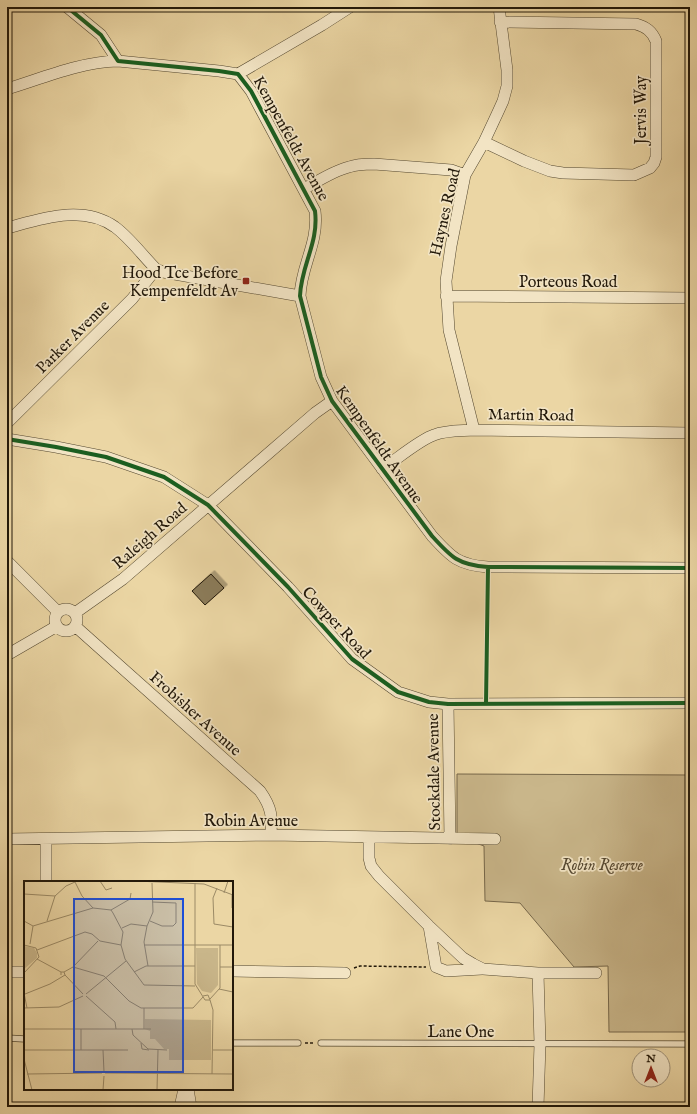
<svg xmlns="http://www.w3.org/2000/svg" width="697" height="1114" viewBox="0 0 697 1114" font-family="'IM FELL English',serif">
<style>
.green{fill:#c9b68a;stroke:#76674a}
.building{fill:#8b7b5a;stroke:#221809;filter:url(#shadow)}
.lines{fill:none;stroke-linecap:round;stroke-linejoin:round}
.service-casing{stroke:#544830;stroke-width:7}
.minor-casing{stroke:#544830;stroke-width:12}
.path{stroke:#221809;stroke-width:1.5;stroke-dasharray:3 2;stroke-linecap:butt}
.service{stroke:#f2e4c4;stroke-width:5.5}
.minor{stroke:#f2e4c4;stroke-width:11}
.cycleway-casing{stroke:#f2e4c4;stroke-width:6}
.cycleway{stroke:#1b5e20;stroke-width:4}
.poi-dot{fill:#8f2418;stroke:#f2e4c4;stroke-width:1.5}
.labels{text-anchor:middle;stroke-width:3.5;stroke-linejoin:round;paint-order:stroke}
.street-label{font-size:16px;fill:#221809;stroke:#f2e4c4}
.poi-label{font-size:16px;fill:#221809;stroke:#f2e4c4;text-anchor:end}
.park-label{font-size:16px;font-style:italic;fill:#544730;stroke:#f2e4c4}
.inset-road{fill:none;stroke:#9b8a66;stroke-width:1}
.view{fill:#1d4ed8;fill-opacity:0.15;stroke:#1d4ed8;stroke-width:2}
.inset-edge{fill:none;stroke:#221809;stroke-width:2}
</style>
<defs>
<filter id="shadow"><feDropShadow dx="3.5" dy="-3.5" stdDeviation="0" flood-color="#0004"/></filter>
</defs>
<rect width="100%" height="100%" fill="#ebd6a4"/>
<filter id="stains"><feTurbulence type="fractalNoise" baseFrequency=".005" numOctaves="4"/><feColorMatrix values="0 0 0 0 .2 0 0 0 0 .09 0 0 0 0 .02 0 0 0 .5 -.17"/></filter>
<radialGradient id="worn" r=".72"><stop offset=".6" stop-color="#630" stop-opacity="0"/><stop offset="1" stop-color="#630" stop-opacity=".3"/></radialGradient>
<path class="green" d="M457,774L690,775V1032H609L608,966L574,967L520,903L485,901L484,846L457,836Z"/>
<path class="building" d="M211,574L224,588L205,605L192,591Z"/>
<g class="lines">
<defs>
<path id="service" d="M7,1038L25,1039
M232,1043H298
M321,1043L690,1044"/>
<path id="minor" d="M67,7L101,35L118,61L219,71L238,74L251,91L315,211C319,243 301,265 300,296L321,377L332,401L432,536C451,557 458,565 488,567L690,568
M238,74L322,25L350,7
M7,89C43,78 80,62 118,61
M484,142L524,161L550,171L563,173L634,175L650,168L654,163L656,157V41C652,31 646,27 636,24L500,22
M304,189C318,181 333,171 349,167C357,164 366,164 374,164L451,170L465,175
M7,228C41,219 82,204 115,227C130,238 142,255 156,269L163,272L300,296
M446,296L690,298
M7,423L132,299L156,269
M474,430L449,330L446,281L451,246L465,175L484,142L498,112L503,101L507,86V70L499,7
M7,439L56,447L106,457L164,477L208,505L288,587L352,659L398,692L429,702L448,704L690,703
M382,469C396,460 419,440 434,435C446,430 461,431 474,430L690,433
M7,561L58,612
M55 620a11 11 0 1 1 22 0a11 11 0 1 1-22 0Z
M75,613L123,579L315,413L332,401
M75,626L260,791C272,808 272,816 271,835
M7,655L57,626
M448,704L450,839
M369,837V858L371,866L379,876L429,926L463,958L473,964L483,969L538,973H596
M7,839L271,835L495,839
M46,839V882
M429,926L436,967L446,971L482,969
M232,971L345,973
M7,972H25
M188,1089L191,1107
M180,1107L184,1089
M538,1107L540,1044L538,973"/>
</defs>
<use href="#service" class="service-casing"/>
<use href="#minor" class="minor-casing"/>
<path class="path" d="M354,968L360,966L426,967
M305,1043H313"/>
<use href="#service" class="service"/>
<use href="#minor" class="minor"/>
<defs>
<path id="cycleway" d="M67,7L101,35L118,61L219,71L238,74L251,91L315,211C319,243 301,265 300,296L321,377L332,401L432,536C451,557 458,565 488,567L690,568
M7,439L56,447L106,457L164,477L208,505L288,587L352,659L398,692L429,702L448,704L690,703
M486,704L488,567"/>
</defs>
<use href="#cycleway" class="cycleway-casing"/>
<use href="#cycleway" class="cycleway"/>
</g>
<rect class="poi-dot" x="242" y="277" width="8" height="8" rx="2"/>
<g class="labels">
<g class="street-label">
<text transform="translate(640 110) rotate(-90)" y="6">Jervis Way</text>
<text transform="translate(292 138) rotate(61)" y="6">Kempenfeldt Avenue</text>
<text transform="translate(444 212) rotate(-77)" y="6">Haynes Road</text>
<text x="568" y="287">Porteous Road</text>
<text transform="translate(72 336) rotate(-45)" y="6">Parker Avenue</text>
<text transform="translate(531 414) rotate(1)" y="6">Martin Road</text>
<text transform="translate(380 444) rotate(55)" y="6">Kempenfeldt Avenue</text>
<text transform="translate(149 535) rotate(-41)" y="6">Raleigh Road</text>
<text transform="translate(337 622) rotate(47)" y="6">Cowper Road</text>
<text transform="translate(196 713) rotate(42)" y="6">Frobisher Avenue</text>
<text transform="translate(433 772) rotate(-91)" y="6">Stockdale Avenue</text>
<text x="251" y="826">Robin Avenue</text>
<text x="461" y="1037">Lane One</text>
</g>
<g class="poi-label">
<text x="238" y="278">Hood Tce Before<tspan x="238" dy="18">Kempenfeldt Av</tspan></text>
</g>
<g class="park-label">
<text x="602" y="870">Robin Reserve</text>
</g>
</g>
<g transform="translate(24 881)">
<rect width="209" height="209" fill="#ebd6a4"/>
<path d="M0,65L10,67L13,72V77L0,88ZM172,67H194V104L187,112L178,110L173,103ZM121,138L187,139V179H145V168H140L131,158H126V150L121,148Z" fill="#c9b68a"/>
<path class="inset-road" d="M76,0L82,9L88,7M112,0L180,3L209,14M171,2V103L181,119H186L184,114L179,115M193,7L189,17L190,43L209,46M200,12L204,0M0,13L31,15L42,5L51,1L58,15L69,27L87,29L89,32L99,51L97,64L101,78L120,104L171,105M208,27V13M87,29L106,18L107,12M0,40L9,45L69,27M23,40L31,15M126,40L138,45H149L152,42V22L128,21M98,47L107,43L123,45M6,63L9,45M0,64L12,67L15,76L0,92M120,64H209M13,69L61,51L68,53L76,60L97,64M13,78L37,91M124,85L120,61L123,45L129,31L128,2M49,86L80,95L105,120L117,127H169L179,116M196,86H209M40,91L49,86L74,60M110,91L122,85H171M41,94L59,113M195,108L209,111M0,112L3,127M1,113L26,103L41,94L40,91H37V94M62,113L102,80M62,115L91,141L92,148M186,118L196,107V64M186,119L189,129L188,193M0,127L35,126L59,115M120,127V148M0,148H127M57,148V169M108,148L109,154L124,168L143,169M117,162L118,168L125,169M0,169H104M79,169L80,191M189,169H209M0,178L8,209M81,192L209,193M3,193L78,192M79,209L80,195M133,209L134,169"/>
<path class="view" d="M50,18H159V191H50Z"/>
<rect width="209" height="209" class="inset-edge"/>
</g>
<rect width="697" height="1114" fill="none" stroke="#ebd6a4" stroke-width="24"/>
<rect x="8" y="8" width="681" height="1098" fill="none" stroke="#221809" stroke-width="2"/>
<rect x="12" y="12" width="673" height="1090" fill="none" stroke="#221809"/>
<g transform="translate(651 1068)"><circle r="19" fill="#f2e4c4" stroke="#9f9279"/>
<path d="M0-3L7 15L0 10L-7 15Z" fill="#8f2418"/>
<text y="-6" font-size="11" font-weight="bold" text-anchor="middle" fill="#221809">N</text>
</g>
<rect width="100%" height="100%" filter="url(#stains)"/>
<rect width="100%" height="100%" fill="url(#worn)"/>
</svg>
